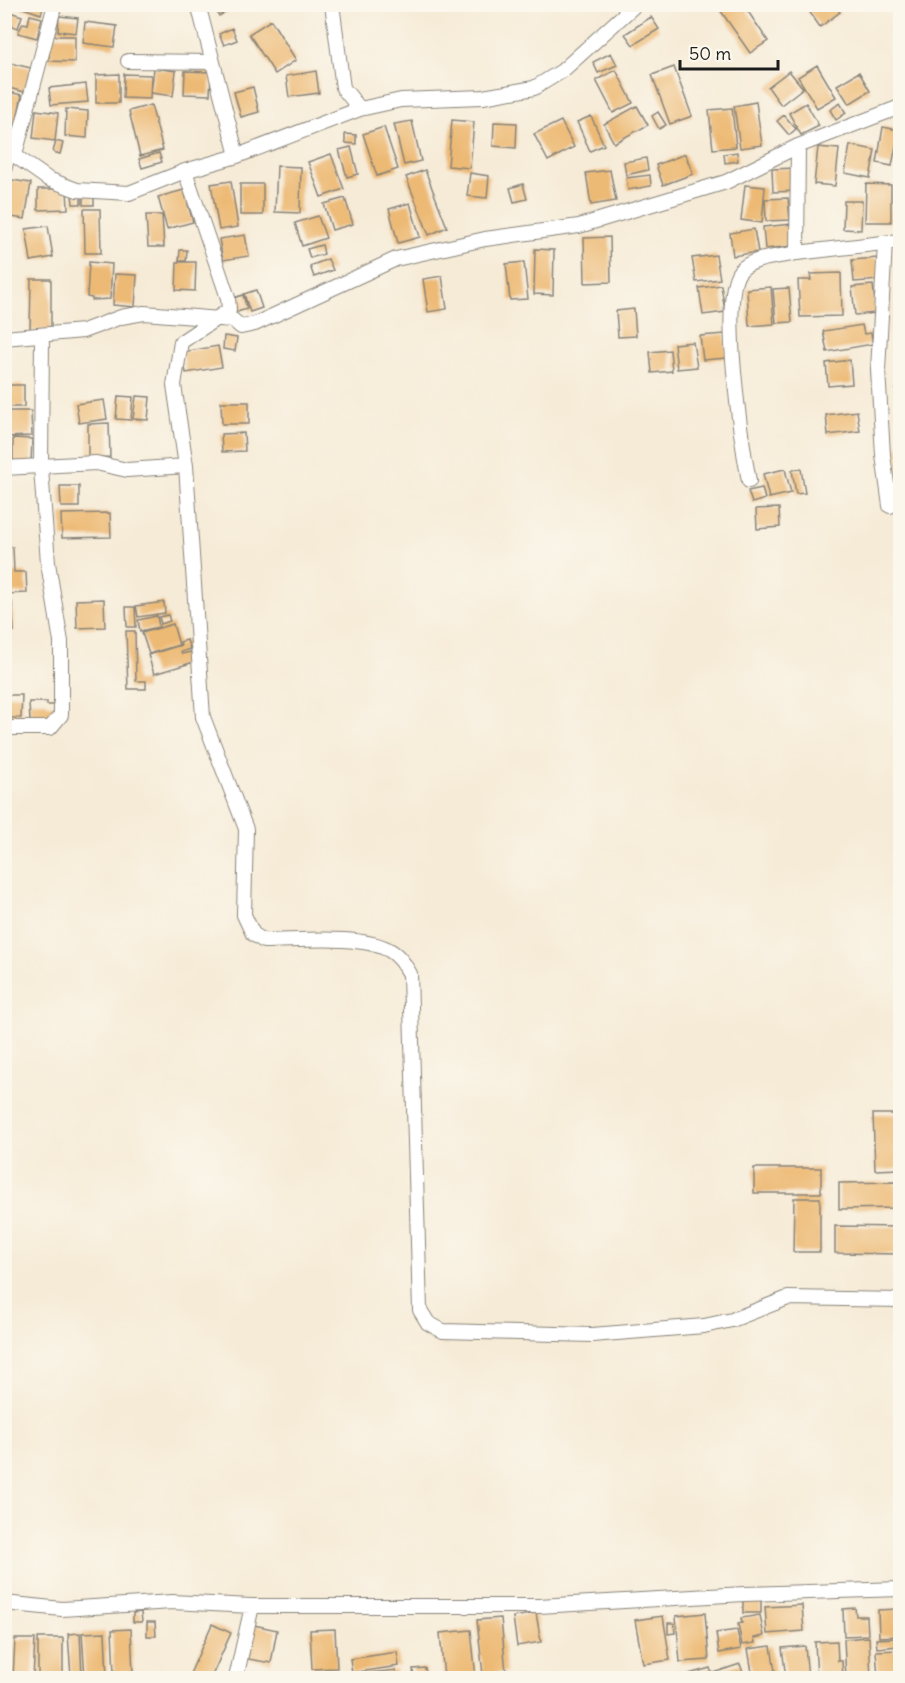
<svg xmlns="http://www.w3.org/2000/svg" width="905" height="1683" viewBox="0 0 905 1683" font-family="Delius,sans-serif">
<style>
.building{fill:#edba75}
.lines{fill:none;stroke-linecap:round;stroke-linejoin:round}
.minor-casing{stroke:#89847a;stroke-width:16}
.minor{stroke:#fff;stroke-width:14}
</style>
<rect width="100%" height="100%" fill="#fbf7ec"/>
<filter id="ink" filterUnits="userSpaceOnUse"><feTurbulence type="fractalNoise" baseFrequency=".0167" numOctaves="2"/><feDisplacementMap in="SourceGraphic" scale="12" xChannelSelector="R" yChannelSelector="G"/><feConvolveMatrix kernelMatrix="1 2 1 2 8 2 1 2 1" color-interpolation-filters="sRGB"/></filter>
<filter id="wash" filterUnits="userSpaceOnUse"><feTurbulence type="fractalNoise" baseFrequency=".008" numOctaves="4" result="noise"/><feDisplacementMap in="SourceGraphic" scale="24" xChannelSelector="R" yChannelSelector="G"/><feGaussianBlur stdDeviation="1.35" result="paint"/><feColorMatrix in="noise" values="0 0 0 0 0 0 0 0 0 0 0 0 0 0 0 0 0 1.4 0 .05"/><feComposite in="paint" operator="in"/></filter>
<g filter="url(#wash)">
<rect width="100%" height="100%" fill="#f6ebd7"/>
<g id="blocks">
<path class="building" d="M4,4L12,7L10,12L22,16L18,28L4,23Z
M21,4H44L41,14L20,7Z
M213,4H240L219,16Z
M721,4H743L768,41L750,53L718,7Z
M804,4H834L840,12L820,27Z
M30,15L42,18L37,38L18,33L23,23L28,24Z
M59,16L78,18L76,33L58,31Z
M651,17L659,29L633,45L625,34Z
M271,20L296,60L275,74L249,34Z
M85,22L117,26L114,47L83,43Z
M232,28L237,40L224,45L219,34Z
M49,36H75V62L49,61Z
M611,53L617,65L598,73L593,62Z
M10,63L31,68L25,92L4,87Z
M817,65L836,97L817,108L798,77Z
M674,67L692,116L670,124L652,75Z
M154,68L176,71L173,96L151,93Z
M616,70L633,103L613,113L596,80Z
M185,71L211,72L210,95L184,94Z
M316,71L319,93L289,97L286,76Z
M789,71L803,88L781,105L768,87Z
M859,72L870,91L849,104L837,85Z
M119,74V103H96V75Z
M124,74L151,75L150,99L123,98Z
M86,84L88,102L51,105L49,88Z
M253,87L259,112L241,117L234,92Z
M5,91L22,95L16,124L4,122Z
M756,102L762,145L740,148L734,106Z
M806,103L819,126L801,135L789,113Z
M840,103L846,113L836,120L830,110Z
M151,105L163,150L140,156L129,111Z
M637,106L648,125L614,143L604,124Z
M732,108L736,147L713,149L709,110Z
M66,109L88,111L87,138L65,136Z
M36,110L58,113L55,141L33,138Z
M658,112L666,125L659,129L652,116Z
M784,115L796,129L789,135L777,121Z
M591,116L604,145L590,151L577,122Z
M452,120L474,122L470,168L448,166Z
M412,121L421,161L404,165L394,124Z
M561,121L574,147L548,161L534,134Z
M494,122L517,123L516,148L493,146Z
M384,127L398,169L377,176L363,134Z
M883,127L899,130L892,166L877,163Z
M345,134L356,135V144L345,143Z
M56,141L63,143L60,154L53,152Z
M850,145L875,150L870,178L845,173Z
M351,147L358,174L347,177L339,150Z
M818,147L839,149L835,186L814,184Z
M737,152L738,161L725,163L724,154Z
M159,153L162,162L142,168L139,159Z
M331,154L344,189L321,197L308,162Z
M685,154L693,174L663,185L656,165Z
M646,158L648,170L626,175L624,162Z
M277,166L301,167L300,213L275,212Z
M796,168L798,191L773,192L772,169Z
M425,170L447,227L429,235L406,177Z
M610,170L616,201L591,205L586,173Z
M470,173L489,176L487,198L467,196Z
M650,175L651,186L628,190L626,178Z
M6,179L31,183L25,219L4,216Z
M231,181L238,227L219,230L211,184Z
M240,184H263V215H240Z
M523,184L527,199L514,202L510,188Z
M866,184L891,185V222H865Z
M745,185L765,187L762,223L741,220Z
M38,189H67L68,209L38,210Z
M184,190L193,222L167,229L158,197Z
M81,194V204H73L72,195Z
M83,194H94V205H83Z
M345,198L353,224L332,230L324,204Z
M788,198L790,220L766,221L765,199Z
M844,201H862L861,230L843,229Z
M410,203L420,237L398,243L389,209Z
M84,209H100L101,253H85Z
M146,215H162L164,247H148Z
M318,216L326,238L302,246L295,223Z
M792,224L793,246L765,249L763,227Z
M48,226L53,257L31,261L26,229Z
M754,229L758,252L733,256L730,233Z
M245,235L249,256L223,260L219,239Z
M610,237L611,282L585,283L584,238Z
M322,245L324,254L310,258L307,249Z
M535,249L554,250L553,295L534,294Z
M180,250H187L186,261H179Z
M716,255L720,279L696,282L692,258Z
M878,258L880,280L854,282L852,260Z
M328,259L333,270L314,277L310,266Z
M89,262L112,264L110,299L92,300V298L87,297Z
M177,262H196L195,291L176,290Z
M524,262L528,299L510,300L506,264Z
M841,273L842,316L800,317L798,280H811L810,274Z
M115,274L137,275L135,307L113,305Z
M442,276L447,309L428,312L423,279Z
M31,279H51V331H30Z
M721,285L725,312L703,315L699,288Z
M873,285L876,313L855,315L852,287Z
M771,287L774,324L749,326L747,289Z
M789,288L792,322L776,323L773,289Z
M256,290L262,308L250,312L244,294Z
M243,295L247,309L237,312L233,298Z
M634,309L636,336L618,337L616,311Z
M862,325L864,334L871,333L873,344L827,352L823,331Z
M725,334L727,358L703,360L700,336Z
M224,336L237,338L235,351L223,349Z
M693,342L697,367L677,369L674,344Z
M218,346L222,367L186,373L182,352Z
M670,350L672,371L652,373L650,352Z
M850,360L852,384L828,386L826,363Z
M4,385H24V407H4Z
M900,388V413H896V389Z
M118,396L133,397L131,420L116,419Z
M136,396L150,397L148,420L133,419Z
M104,400L107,419L79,423L76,404Z
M221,402H249V424H222Z
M4,411H31L32,436L4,437Z
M857,411L860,431L828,435L826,415Z
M109,423L110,457L88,458V424Z
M244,433L245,451L222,452L221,434Z
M13,438L32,439L31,464H13Z
M4,440H8L9,461H4Z
M897,446H900V472H897Z
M785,469L791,493L769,498L763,474Z
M801,469L805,493L796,494L792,470Z
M60,486H79V507H61Z
M762,488L765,499L752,503L748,491Z
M779,508L780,527L757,529L756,509Z
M110,513L111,537L62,538L61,514Z
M4,547H13L14,572H26L27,593L4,594Z
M104,599L105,627L77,628L76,600Z
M12,602L14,631L4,632V603Z
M164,602L165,613L138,617L136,606Z
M126,607H135L136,627H127Z
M168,615L170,621L161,624L159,617Z
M157,616L159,627L140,631L138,620Z
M173,624L179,645L149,654L142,633Z
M126,631H135L136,681H146V689H128Z
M187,640L190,649L181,652L182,654L191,652L194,662L154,674L148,655L181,645L180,642Z
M7,695H22L21,718H6Z
M29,702H47V705H54L55,722H30Z
M873,1114H900V1169L875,1170Z
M754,1168H821V1193H754Z
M896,1182L897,1208L839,1209V1183Z
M794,1198H820V1252H793Z
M835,1226L900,1227V1254L835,1253Z
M743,1600H761V1613H743Z
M802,1605L804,1631L767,1634L765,1607Z
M855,1608L856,1616H867L868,1635L844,1636L843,1609Z
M897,1609L899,1636L879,1637L878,1610Z
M141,1612L142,1622H133V1613Z
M536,1613L541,1642L517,1646L513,1617Z
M705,1613L709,1660L680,1662L676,1616Z
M760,1615L764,1636L754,1638L755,1643L742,1645L738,1624L742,1623L741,1618Z
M663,1616L670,1660L643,1664L635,1620Z
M501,1618L506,1672L483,1675L477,1620Z
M147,1622H155L156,1636H147Z
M668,1623H674L675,1633L668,1634Z
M212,1624L231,1633L211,1678H194L189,1676Z
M254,1625L277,1630L271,1663L248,1659L249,1649L244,1648Z
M131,1629L133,1673L114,1674L112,1630Z
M335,1629L337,1668L312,1669L310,1630Z
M471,1630L476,1678H444L440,1633Z
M737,1630L741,1649L719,1653L716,1633Z
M105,1632L107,1678H85L82,1633Z
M80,1633L82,1677H71L68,1634Z
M869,1637L871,1678H846L844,1639Z
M38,1638H63V1678H38Z
M898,1638L899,1646L877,1648L876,1639Z
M15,1639H35L33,1678H13Z
M837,1641L838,1661H842L843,1678H817L815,1642Z
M771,1646L776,1678H753L748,1649Z
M805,1646L808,1678H786L782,1648Z
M900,1650V1678H878L876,1651Z
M397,1652L399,1666L352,1673L350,1659Z
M740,1664L745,1678H715L713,1673Z
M425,1668L427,1678H414L413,1669Z
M710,1668L713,1678H683L682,1676Z
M396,1670L397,1678H354L353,1675Z"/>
</g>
</g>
<g filter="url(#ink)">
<use href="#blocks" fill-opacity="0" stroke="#89847a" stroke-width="1.5"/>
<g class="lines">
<defs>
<path id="minor" d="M198,4L237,156
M332,4L343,88L360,109
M128,61L213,62
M798,146L797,253L900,241
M4,148L48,179L77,190L129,193L185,171L237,156L360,109L401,100L483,97L534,88L562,71L636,4
M15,155L55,4
M4,171L9,150
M185,171L228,298L229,310L181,342L174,385L186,466L203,717L246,829L244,915L253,934L264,941C298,941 360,934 389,950C399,955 405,965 410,974L420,1310L428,1323L443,1331L592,1335L704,1326L732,1320L788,1298L900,1300
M885,243L878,370L883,455L890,506
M4,338L83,331L121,317L144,313L233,320L241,327L255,324L396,259L485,239L579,226L726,182L798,146L900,107
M4,468L96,463L127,470L186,466
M749,481C742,445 719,296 740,271C752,257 780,257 797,253
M4,728H50L61,715V642L48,563L41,468L42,336
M4,1603L62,1609L172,1602L251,1606H539L744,1594L900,1589
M236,1678L252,1606"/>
</defs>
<use href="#minor" class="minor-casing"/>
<use href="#minor" class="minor"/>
</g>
</g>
<rect width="905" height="1683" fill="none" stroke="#fbf7ec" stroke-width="24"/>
<path d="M680 60v9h98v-9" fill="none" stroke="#1c1c1c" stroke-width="3"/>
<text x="689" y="60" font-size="18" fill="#1c1c1c" stroke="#fbf7ec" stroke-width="4.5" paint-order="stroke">50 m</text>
</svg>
